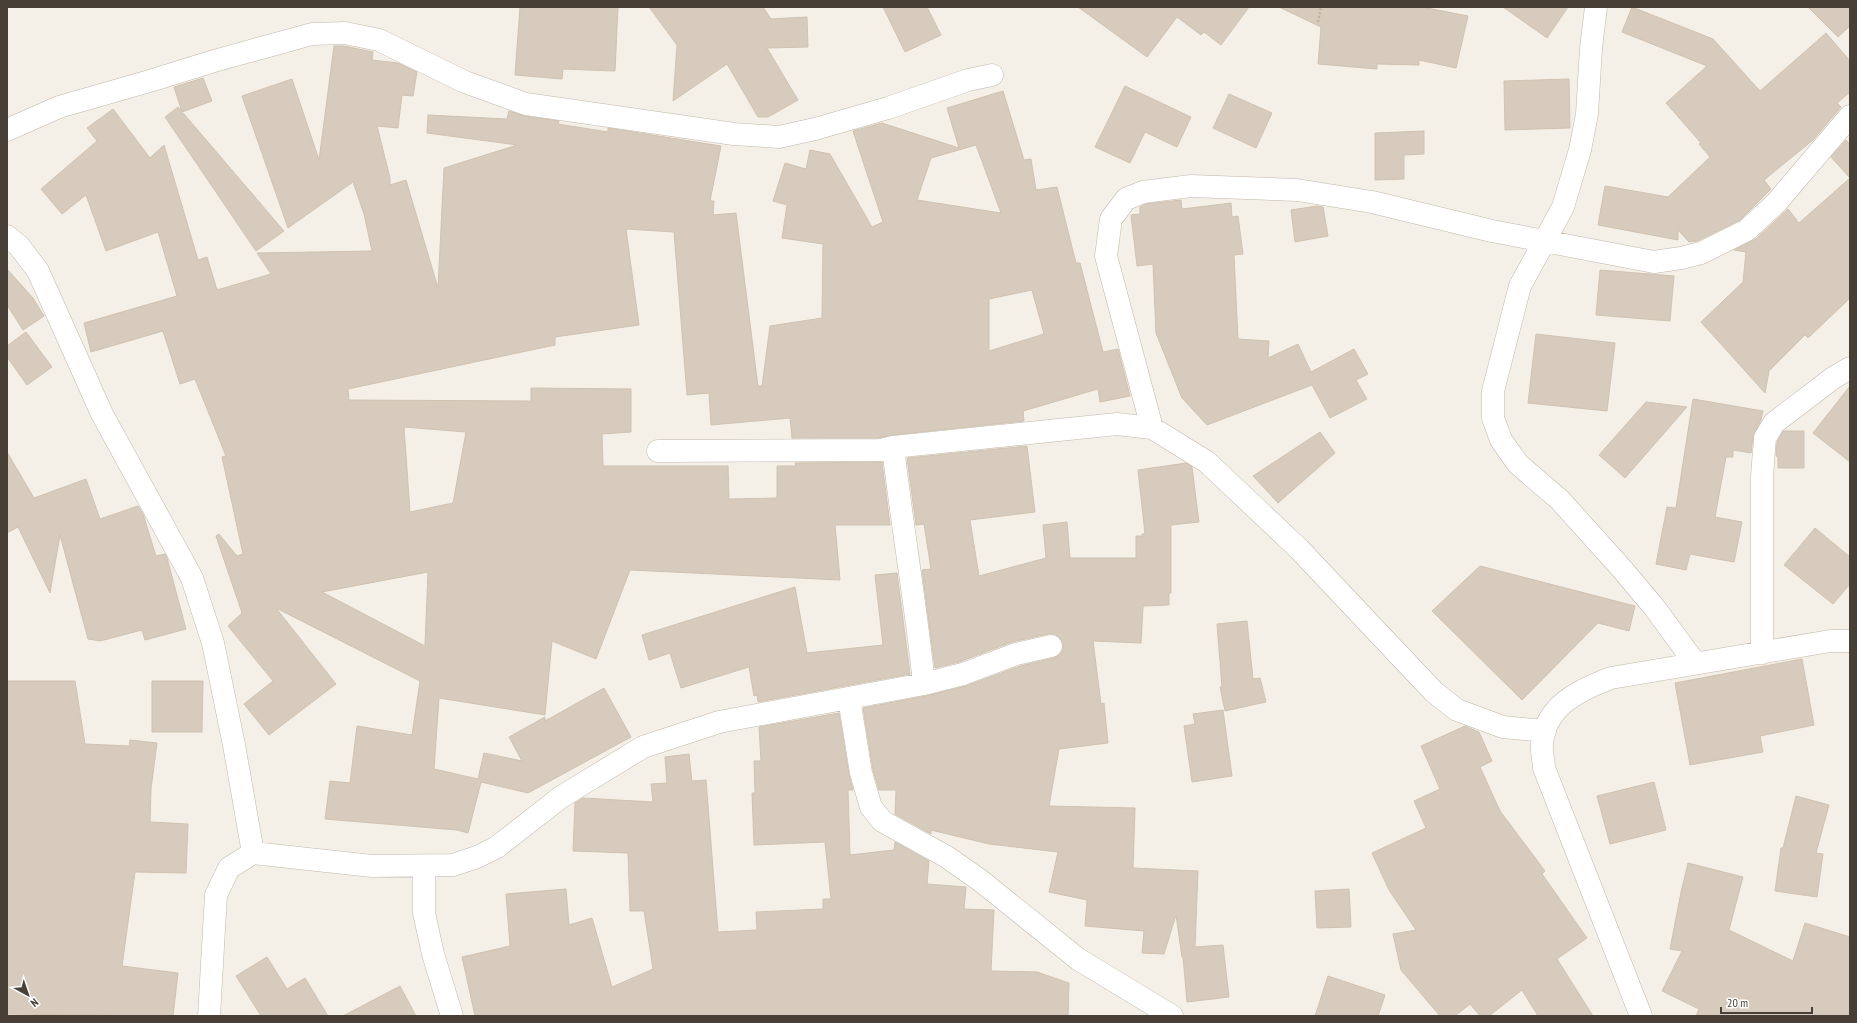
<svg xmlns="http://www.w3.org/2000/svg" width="1857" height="1023" viewBox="0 0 1857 1023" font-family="'PT Sans Narrow',sans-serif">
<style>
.building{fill:#d6cbbd;stroke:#d1c2b0;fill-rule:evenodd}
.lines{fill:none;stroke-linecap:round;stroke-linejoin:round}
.minor-casing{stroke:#c0b7aa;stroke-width:23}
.path{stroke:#c2b29b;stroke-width:2.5;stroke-dasharray:2 2;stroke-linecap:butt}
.minor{stroke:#fff;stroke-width:22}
</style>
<rect width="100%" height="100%" fill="#f4f0e8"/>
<path class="building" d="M520,7H618L615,71L563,69L562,79L515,75Z
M649,7H763L771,19L807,17L808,47L767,48L798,100L768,117H758L727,64L673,101L677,45Z
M883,7H927L941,35L905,52Z
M1078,7H1249L1221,45L1204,32L1201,35L1177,17L1147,57Z
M1279,7H1422L1468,16L1456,68L1419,60V65L1377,64V69L1318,64L1321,27Z
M1503,7H1568L1547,38Z
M1632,7L1713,39L1760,91L1826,33L1850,61V92L1837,103L1841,107L1813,140L1764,180L1771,189L1740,220L1697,241L1689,242L1678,230V240L1598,225L1605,186L1668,197L1710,157L1699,144L1701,143L1666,103L1707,66L1622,32Z
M1808,7H1850V26L1838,37Z
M334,46H344L373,52L372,60L398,63L417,72L413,96L402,95L398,128L377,126L390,178V185L406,180L438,288L444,168L517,145L427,133L428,115L507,119L509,111L524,116L559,121L558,124L608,132V128L721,146L710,201H714L713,215L736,213L758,386H762L770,326L822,318L823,244L782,238L787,205L773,201L785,163L806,169L810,150L830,154L872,227L883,222L853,131L882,123L959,148L947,108L1003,91L1024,160L1031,159L1036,190L1057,187L1076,263H1080L1103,352L1118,349L1130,396L1100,402L1098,389L1023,411L1024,421L892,435L879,438H792L790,418L711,425L709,393L687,395L674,232L626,229L639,325L555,337V345L348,389L349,400L531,401V388L631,389V432L602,434L603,466H728L729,499L777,498V466H796L795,463L882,462L890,525H835L840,580L630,570L596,659L552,641L545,715L439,698L434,769L478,779L484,753L522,761L509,737L545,717V721L604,688L631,737L528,793L481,782L468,833L457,830L325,819L330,781L350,783L357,726L412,735L420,681L276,608L336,684L269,735L244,704L273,681L228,626L242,613L216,536L219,534L237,556L243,554L222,457L226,456L195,379L180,384L163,331L91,352L84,323L177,296L158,232L106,251L86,195L62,214L41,189L97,141L87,128L113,109L150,158L164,145L198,260L207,257L217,290L271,274L257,253L372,251L364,214L353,182L288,228L242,96L292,79L319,160ZM976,145L1001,213L917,200L931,158ZM1032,290L1044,334L989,351V299ZM404,427L466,432L453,503L410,512ZM428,572L425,646L322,592Z
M203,78L212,101L182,112L174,87Z
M1569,79L1570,128L1505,130L1504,81Z
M1125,86L1191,117L1177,147L1145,132L1130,163L1095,147Z
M1229,94L1272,113L1256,148L1213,128Z
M178,107L284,231L256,251L165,117Z
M1424,131V154L1404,155V179L1375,180V133Z
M1846,140L1850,144V178L1831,157Z
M1850,178V298L1808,338L1805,335L1769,371L1765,393L1701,322L1743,282L1746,252L1734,250L1756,239L1788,209L1799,223Z
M1181,200L1182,209L1231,203L1232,217L1238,216L1243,254L1234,255L1238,339L1269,341L1268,358L1298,344L1311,372L1354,349L1368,374L1356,380L1367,399L1330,418L1312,385L1207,425L1182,398L1156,333L1153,264L1137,266L1131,215L1140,214V207L1146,204Z
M1317,206L1323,207L1328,236L1295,242L1291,210Z
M7,269L33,298L44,316L23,330L7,305Z
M1600,270L1674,276L1670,321L1596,315Z
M26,332L52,367L27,385L7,357V346Z
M1536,334L1615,343L1607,411L1528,403Z
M1850,386V462L1813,433Z
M1693,399L1763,411L1761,420L1753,437L1751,453L1733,450V457H1726L1715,517L1742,522L1734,562L1690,554L1686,570L1656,564L1667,507L1676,508Z
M1646,402L1687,407L1625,478L1599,455Z
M1783,431H1804V468H1778V457L1776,456L1777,442Z
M1320,432L1335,453L1278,503L1253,476Z
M1027,446L1035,512L970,520L979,576L1046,558L1043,525L1067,522L1070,558H1136V536H1142V534H1145L1138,470L1186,463L1192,467L1199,522L1171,525V593H1169V605L1143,606L1141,643L1093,641L1101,704L1104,703L1108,743L1059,749L1049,806L1135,808L1133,868L1198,871L1195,947L1223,945L1229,997L1187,1002L1183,957H1182L1176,915L1164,954L1142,953L1144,931L1085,926L1087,900L1049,892L1058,852L989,844L931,830V834L895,814L896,790H879L873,770L863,708L926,696L966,686L1020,666L1054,658L1059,655L1063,650V644L1060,638L1055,634H1048L1012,642L959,662L935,668L922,570L931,569L924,524L916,525L907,458Z
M7,452L34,498L86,479L100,519L138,506L143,514L156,556L165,554L167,558L186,629L145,640L142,630L100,641L88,639L60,535L50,593L18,527L7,533Z
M1815,528L1850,557V584L1833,604L1784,565Z
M1480,566L1635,606L1629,631L1598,623L1522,700L1432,611Z
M897,573L910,674L758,702L757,695L754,696L749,667L681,688L670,653L649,660L642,635L795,587L807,653L883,645L875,575Z
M1247,621L1253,679L1260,678L1266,702L1225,711L1220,687H1222L1217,624Z
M1802,659L1814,725L1760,736L1763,752L1690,765L1675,683Z
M7,681H75L85,744L129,746L130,740L157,743L151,789L150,822L188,824L186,873L135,872L122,966L178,973L173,1016L7,1014Z
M152,681H203L202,732H152Z
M1223,710L1232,776L1192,782L1184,726L1195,724L1193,714Z
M839,713L849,775L853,790H848L850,855L894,850L895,842L929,861L927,884L966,887L964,909L994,910L991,971L1037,972L1069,983L1068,1016H475L462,957L510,946L506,894L566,889L569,925L592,918L612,987L653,969L644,911H630L628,853L573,851L575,803L583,798L653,802L651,784L667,783L665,757L689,754L692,781L706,780L718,932L757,930L756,912L823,909V899H831L825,842L754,845L752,793H755L754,761H761L759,727Z
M1465,726L1479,732L1492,761L1480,767L1500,811L1545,871L1542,874L1587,938L1557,959L1593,1016H1538L1522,990L1489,1016H1480L1470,1004L1455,1016H1440L1401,970L1393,934L1416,930L1389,890L1372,853L1426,828L1414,801L1440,789L1421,746Z
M1654,782L1666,830L1610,844L1597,796Z
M1796,796L1829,805L1816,853L1823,854L1817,897L1775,891L1781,848H1783Z
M1688,863L1743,877L1729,930L1793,961L1805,923L1850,937V1016H1696L1699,1009L1662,991L1682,951L1670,949L1681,892Z
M1349,889L1351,927L1317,928L1315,891Z
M267,957L287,989L305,978L328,1016H261L236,976Z
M1328,976L1385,995L1378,1016H1315Z
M400,986L416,1016H343Z"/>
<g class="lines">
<defs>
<path id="minor" d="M1596,7L1591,48L1587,114L1580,150L1563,207L1520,286L1493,391V418L1501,440L1518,464L1560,500L1622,569L1654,607L1695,663
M7,130L59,107L153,80L214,61L312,34L345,33L379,40L465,82L526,104L734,134L779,137L815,129L888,108L968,80L992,75
M7,236L19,246L38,271L102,414L192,578L213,643L234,745L253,853
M1152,428L1106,256L1111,219L1126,199L1143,192L1191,186L1297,190L1372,202L1492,231L1654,262L1681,258L1701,253L1747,230L1777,202L1850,116
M893,447C902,526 916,605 924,684
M658,451L881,450L893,447L1117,424L1152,428L1207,462L1299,549L1434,692L1457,710L1503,727L1545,731
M1762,653V476L1765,438L1774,423L1833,378L1850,368
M849,698L861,773L871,807L882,821L947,857L981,881L1078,959L1172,1016
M424,866V913L433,954L452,1016
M209,1016L216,895L229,868L253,853L372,866L453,865L477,857L497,847L561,797L643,747L719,722L924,684L963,674L1016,654L1051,646
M1641,1016L1544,768C1544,761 1541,752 1542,744C1545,706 1579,690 1611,678L1830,641H1850"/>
</defs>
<use href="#minor" class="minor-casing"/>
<path class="path" d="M1318,22L1321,7"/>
<use href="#minor" class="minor"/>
</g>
<rect width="1857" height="1023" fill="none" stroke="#484037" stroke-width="16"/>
<g transform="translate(28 995) rotate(140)" stroke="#ffffff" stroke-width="3" paint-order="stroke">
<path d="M0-3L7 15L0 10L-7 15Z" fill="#484037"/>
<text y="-6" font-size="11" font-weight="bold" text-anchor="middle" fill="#484037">N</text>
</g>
<path d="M1721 1007v6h91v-6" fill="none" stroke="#484037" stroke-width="2"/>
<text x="1727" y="1007" font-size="12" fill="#484037" stroke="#ffffff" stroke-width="3" paint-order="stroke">20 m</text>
</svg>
